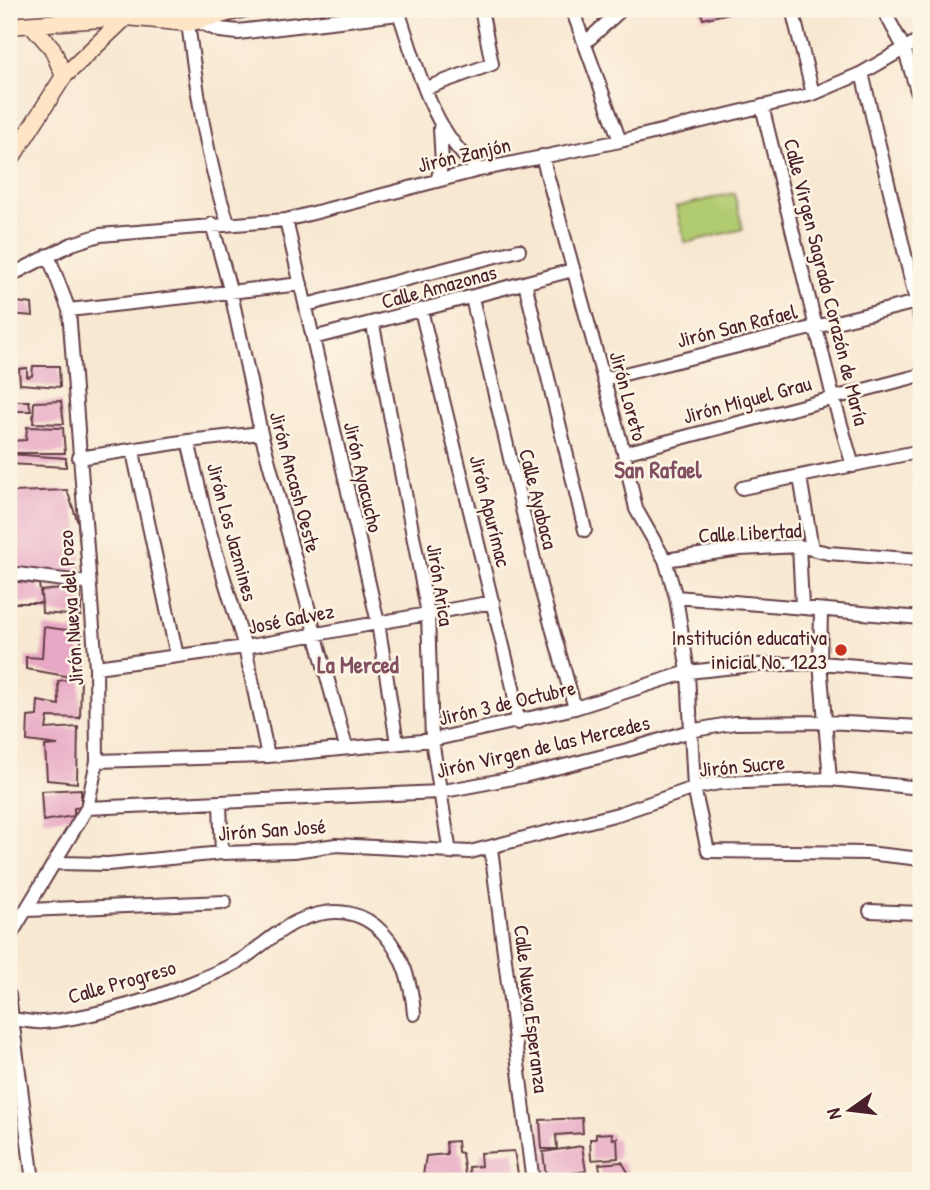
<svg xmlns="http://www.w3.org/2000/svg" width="930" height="1190" viewBox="0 0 930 1190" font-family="'Patrick Hand',sans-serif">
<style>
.green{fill:#b1cb70;stroke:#7e754e;stroke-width:2}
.building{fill:#e7a7c5}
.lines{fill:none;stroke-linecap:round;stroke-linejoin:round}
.minor-casing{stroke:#643d44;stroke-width:16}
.tertiary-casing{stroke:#643d44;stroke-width:18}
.secondary-casing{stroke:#643d44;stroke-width:19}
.minor{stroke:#fff;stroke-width:12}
.tertiary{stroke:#fff;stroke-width:14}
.secondary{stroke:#fee5c5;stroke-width:16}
.poi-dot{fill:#c8321e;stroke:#fcf5e5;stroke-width:2.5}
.labels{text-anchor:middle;stroke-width:5;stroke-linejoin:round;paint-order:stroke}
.street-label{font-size:21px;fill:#4a1f2b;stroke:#fcf5e5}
.poi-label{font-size:21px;fill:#4a1f2b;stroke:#fcf5e5;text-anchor:end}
.neighbourhood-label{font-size:23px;font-weight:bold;fill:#814f61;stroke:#fcf5e5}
</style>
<rect width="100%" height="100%" fill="#fcf5e5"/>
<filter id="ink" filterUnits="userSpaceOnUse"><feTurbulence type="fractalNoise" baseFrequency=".0143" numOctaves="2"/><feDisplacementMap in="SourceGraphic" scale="14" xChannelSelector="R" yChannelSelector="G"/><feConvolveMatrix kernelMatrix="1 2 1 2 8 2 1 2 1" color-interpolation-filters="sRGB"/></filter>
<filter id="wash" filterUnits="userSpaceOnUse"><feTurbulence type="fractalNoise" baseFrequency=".00686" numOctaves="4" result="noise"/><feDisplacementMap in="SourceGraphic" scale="28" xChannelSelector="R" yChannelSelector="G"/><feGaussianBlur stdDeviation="1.57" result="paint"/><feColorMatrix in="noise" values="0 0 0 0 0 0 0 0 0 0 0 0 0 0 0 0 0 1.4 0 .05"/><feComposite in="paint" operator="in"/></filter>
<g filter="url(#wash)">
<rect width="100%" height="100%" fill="#f8e8d1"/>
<path class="green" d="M734,193L743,229L685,243L676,207Z"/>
<g id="blocks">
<path class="building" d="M700,9H743V10L703,19Z
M9,301L32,304L33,316L9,314Z
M33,366H59L60,387L20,384L19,369L27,368V377L32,376Z
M13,401H29L31,411H14Z
M61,401L64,424L33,423L34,402Z
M27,427L63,428L65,453H9V441L26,440Z
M9,454L66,458V467L9,464Z
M67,490L78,523L83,577L10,571L15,523L13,492Z
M9,581L39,584L42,603H9Z
M81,587V616L42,613L41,591Z
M44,627L82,632L77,678L26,669V657L42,658Z
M77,678L81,679L80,718L48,717L46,729L78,727L77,783L47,780L45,746L58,745L27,741L28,717L37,716L38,701L59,705L58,681Z
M81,789V807L74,808V816L43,821L41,791Z
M582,1118L583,1133L556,1135L557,1149H542L540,1120Z
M612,1133L613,1139L617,1138L618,1158L591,1160L590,1139H596V1134Z
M457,1141L458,1152L462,1153L466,1181H422L426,1156L447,1154L446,1142Z
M582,1146L586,1171L546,1177L543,1152Z
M514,1151L519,1179L470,1181L469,1167L481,1166L480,1153Z
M622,1162L629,1174L601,1177L599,1164Z
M619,1176L620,1181H586V1179Z"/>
</g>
</g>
<g filter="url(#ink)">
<use href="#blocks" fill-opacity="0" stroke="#643d44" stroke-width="2"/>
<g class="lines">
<defs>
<path id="minor" d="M572,9L620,141
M792,9L813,94
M883,9L904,48L921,104
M399,13C418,69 432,132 479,170
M188,23C197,91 206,158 228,223
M586,42L622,9
M862,73L921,322
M426,88L492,64L481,9
M762,106L833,397L853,466
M542,156L624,453L636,509L665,560L676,597L688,672L694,788L708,851L867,853L921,859
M437,181L442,163L440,128
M286,220L378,623L397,743
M212,224L231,293L261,433L346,747
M9,276L72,244L100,235L286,220L479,170L620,141L813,94L862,73L921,39
M525,283L585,530
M472,298L541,589L575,708
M306,305L519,250
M69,310L301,284
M421,310L513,687L518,723
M373,325L428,614L432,740L450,853
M313,338L573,270
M604,379L921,301
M188,441L208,526L245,647L268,756
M133,452L177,656
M624,453L921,375
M79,458L188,441L261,433
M800,477L812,549
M742,488L921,451
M799,546L802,606
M665,560L740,549L799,546L828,553L921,560
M9,573L88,583
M676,597L921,618
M821,610L820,663L830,779
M96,667L245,647L493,602
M97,761L268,756L432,740L575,708L688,672L753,665L820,663L921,671
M220,804L222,853
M87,808L439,792L524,776L631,749L690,731L734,723L826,722L921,727
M491,848L532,1175
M55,863L108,864L222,853L294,851L336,845L470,852L618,814L694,788L719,783L830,779L921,788
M27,910L225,902
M870,911L921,913
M9,938L87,808L97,761L96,667L69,310L48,255
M9,995L33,1181
M12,1019C22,1020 33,1023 43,1022C76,1020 137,1004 168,992C192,983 219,973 241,960C261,947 281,927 303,919C373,891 410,953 414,1014"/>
<path id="tertiary" d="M199,21L220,30L238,32L399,13L398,9"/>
<path id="secondary" d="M32,25L52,48L64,76
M9,26L126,17L188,23L244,9
M9,162L64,76L126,17"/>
</defs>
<use href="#minor" class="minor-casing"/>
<use href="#tertiary" class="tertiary-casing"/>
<use href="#secondary" class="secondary-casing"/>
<use href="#minor" class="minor"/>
<use href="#tertiary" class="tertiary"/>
<use href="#secondary" class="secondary"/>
</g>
</g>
<circle class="poi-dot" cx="841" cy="650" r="7"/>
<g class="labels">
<g class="street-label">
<text transform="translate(464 155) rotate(-13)" y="7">Jirón Zanjón</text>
<text transform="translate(826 282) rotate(76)" y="7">Calle Virgen Sagrado Corazón de María</text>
<text transform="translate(439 287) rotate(-15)" y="7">Calle Amazonas</text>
<text transform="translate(737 326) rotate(-14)" y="7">Jirón San Rafael</text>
<text transform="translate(628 396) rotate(75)" y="7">Jirón Loreto</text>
<text transform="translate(747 400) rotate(-15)" y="7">Jirón Miguel Grau</text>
<text transform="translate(363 477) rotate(77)" y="7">Jirón Ayacucho</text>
<text transform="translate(295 482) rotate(75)" y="7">Jirón Ancash Oeste</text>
<text transform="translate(538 499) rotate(76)" y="7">Calle Ayabaca</text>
<text transform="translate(490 511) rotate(76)" y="7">Jirón Apurímac</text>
<text transform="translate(232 532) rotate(75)" y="7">Jirón Los Jazmines</text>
<text transform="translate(750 533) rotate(-3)" y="7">Calle Libertad</text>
<text transform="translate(440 585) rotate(81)" y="7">Jirón Arica</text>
<text transform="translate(71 608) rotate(-94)" y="7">Jirón Nueva del Pozo</text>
<text transform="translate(291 619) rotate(-11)" y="7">José Galvez</text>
<text transform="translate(507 703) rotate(-13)" y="7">Jirón 3 de Octubre</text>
<text transform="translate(543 747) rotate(-13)" y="7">Jirón Virgen de las Mercedes</text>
<text transform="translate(742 766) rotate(-5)" y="7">Jirón Sucre</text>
<text transform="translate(272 830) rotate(-4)" y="7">Jirón San José</text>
<text transform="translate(122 982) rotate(-16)" y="7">Calle Progreso</text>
<text transform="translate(531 1009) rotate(83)" y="7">Calle Nueva Esperanza</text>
</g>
<g class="poi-label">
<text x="827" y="645">Institución educativa<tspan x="827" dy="24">inicial No. 1223</tspan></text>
</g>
<g class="neighbourhood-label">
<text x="658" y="478">San Rafael</text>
<text x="358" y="673">La Merced</text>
</g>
</g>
<rect width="930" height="1190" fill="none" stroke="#fcf5e5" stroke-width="35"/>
<g transform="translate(850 1110) rotate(256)" stroke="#fcf5e5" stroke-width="5" paint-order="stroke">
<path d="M0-5L12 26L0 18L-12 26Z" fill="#4a1f2b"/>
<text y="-10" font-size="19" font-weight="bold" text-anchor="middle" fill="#4a1f2b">N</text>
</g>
</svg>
